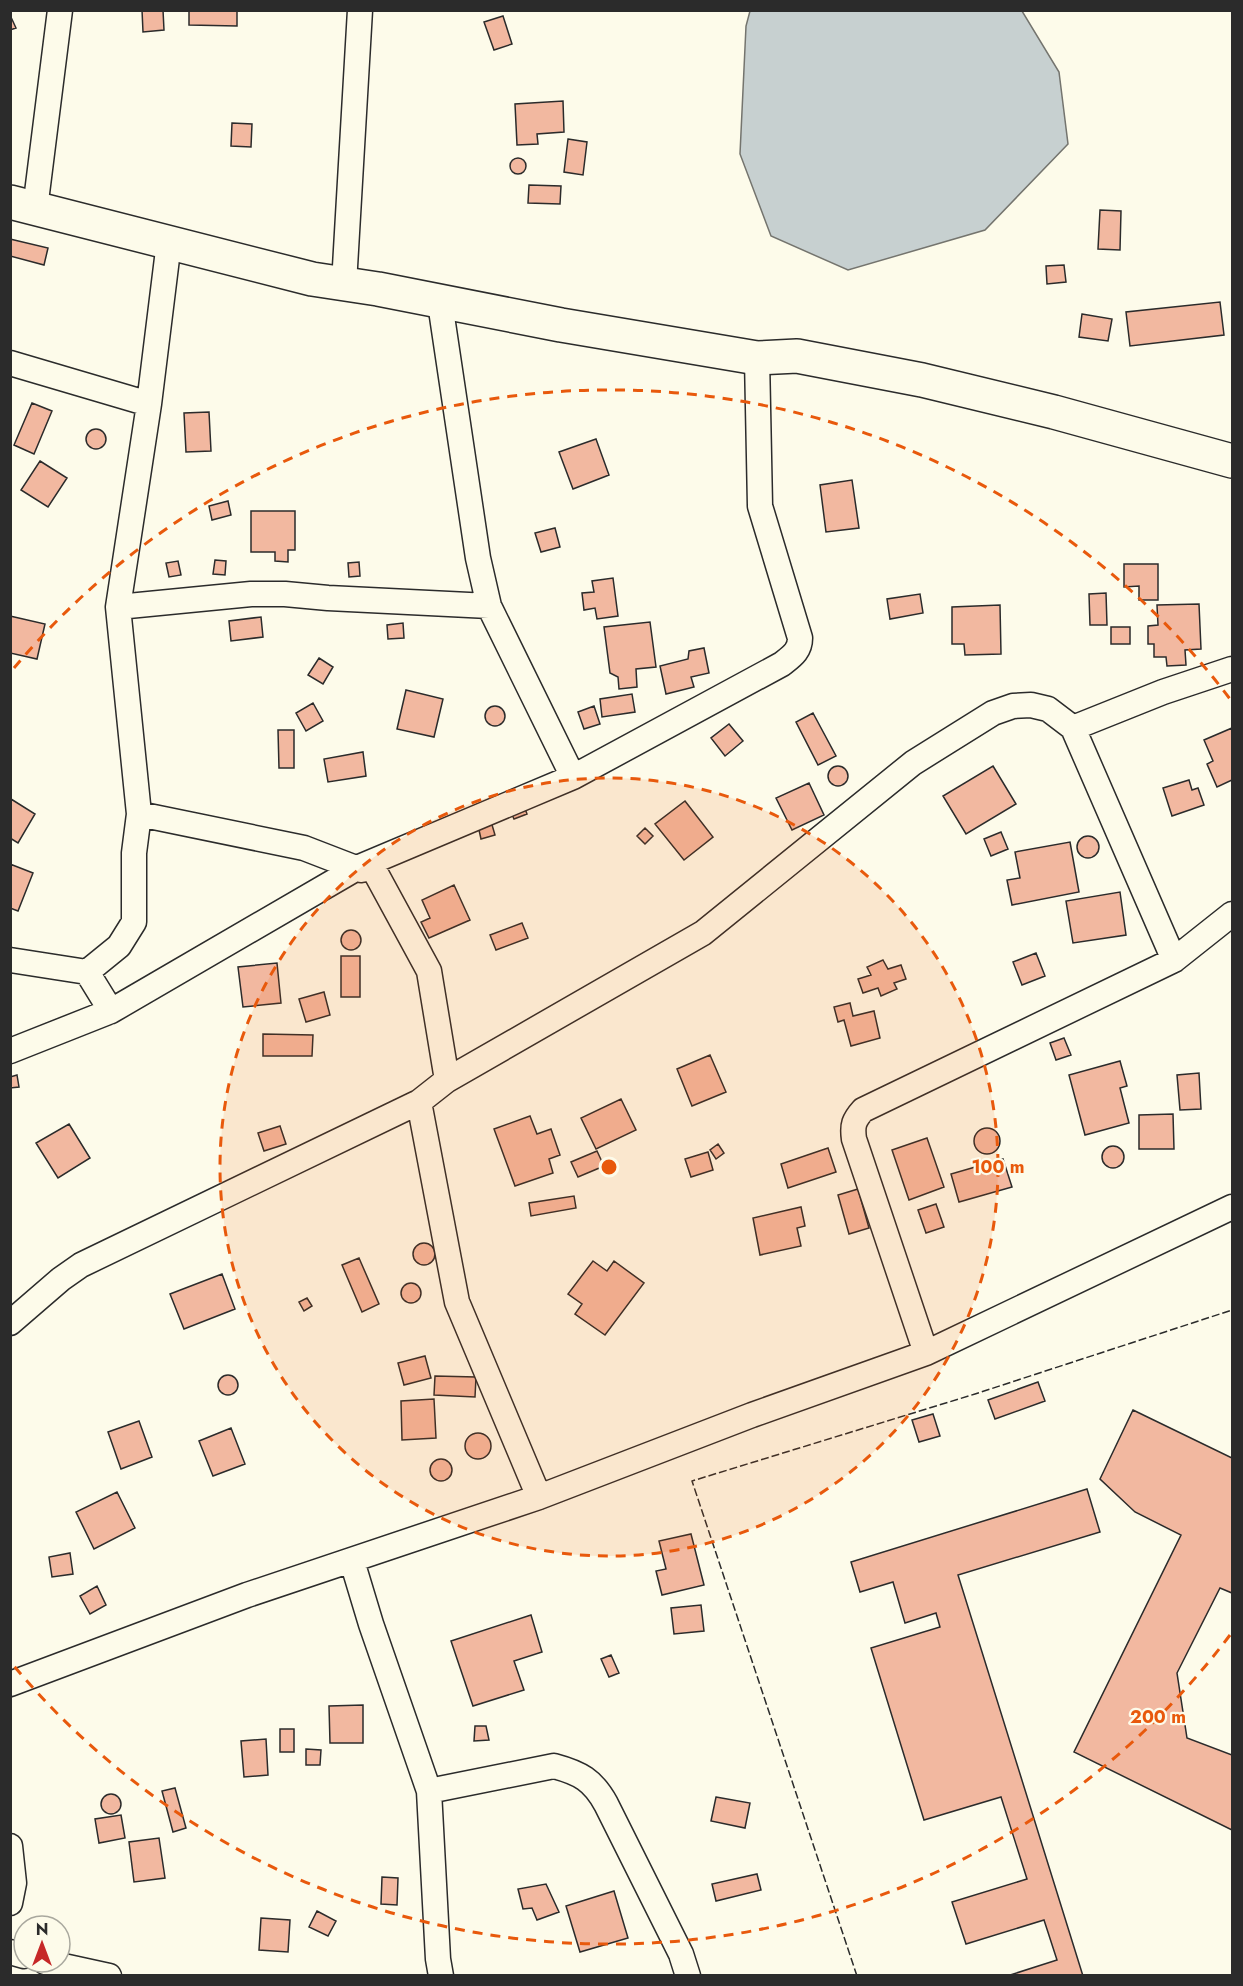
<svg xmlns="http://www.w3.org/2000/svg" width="1243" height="1986" viewBox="0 0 1243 1986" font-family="Jost,sans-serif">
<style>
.water{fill:#c7d0d0;stroke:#74746e;stroke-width:1.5}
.building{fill:#f2b8a0;stroke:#2b2b2b;stroke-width:1.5}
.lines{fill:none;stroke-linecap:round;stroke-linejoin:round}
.street-casing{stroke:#2b2b2b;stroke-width:27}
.secondary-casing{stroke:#2b2b2b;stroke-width:36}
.street{stroke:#fdfbea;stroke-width:24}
.secondary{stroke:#fdfbea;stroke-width:33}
.fence{stroke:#2b2b2b;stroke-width:1.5;stroke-dasharray:8 3;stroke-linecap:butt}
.ring{fill:none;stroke:#e8590c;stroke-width:3;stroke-dasharray:10 8}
.centre{fill:#e8590c;stroke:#fdfbea;stroke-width:3}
.ring-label{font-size:18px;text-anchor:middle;font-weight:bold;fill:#e8590c;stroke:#fdfbea;stroke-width:4.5;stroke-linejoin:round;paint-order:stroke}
</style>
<rect width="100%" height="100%" fill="#fdfbea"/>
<path class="water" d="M750,11H1022L1059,72L1068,144L985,230L848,270L771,236L740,154L746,26Z"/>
<path class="building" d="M142,10H163L164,30L143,32Z
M189,10H237V26L189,25Z
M10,15L16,28L10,30Z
M503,16L512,44L494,50L484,22Z
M563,101L564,132L537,134L538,144L517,145L515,104Z
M232,123L252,124L251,147L231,146Z
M568,139L587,142L583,175L564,172Z
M510 166a8 8 0 1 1 16 0a8 8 0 1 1-16 0Z
M529,185L561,186L560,204L528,203Z
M1100,210L1121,211L1120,250L1098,249Z
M10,239L48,248L44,265L10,256Z
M1064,265L1066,282L1047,284L1046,266Z
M1220,302L1224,335L1130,346L1126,312Z
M1082,314L1112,319L1108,341L1079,337Z
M32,403L52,411L34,454L14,445Z
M209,412L211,451L186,452L184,413Z
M86 439a10 10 0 1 1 20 0a10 10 0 1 1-20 0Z
M596,439L609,475L573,489L559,452Z
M40,461L67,478L48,507L21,490Z
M852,480L859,528L826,532L820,485Z
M228,501L231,515L212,520L209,506Z
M251,511H295V550H288V562L275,561V552H251Z
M555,528L560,547L541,552L535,533Z
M215,560L226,561L225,575L213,574Z
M178,561L181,575L169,577L166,563Z
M359,562L360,576L349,577L348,563Z
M1124,564H1158V600H1139V586L1124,587Z
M613,578L618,616L597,619L595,608L584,610L582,593L594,592L592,581Z
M1106,593L1107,625H1090L1089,594Z
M920,594L923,613L890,619L887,599Z
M1199,604L1201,649L1185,650L1186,665L1167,666L1166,657H1154V644H1148V626L1158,625L1157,605Z
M1000,605L1001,654L965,655L964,644H952V607Z
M10,616L45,624L37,659L10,653Z
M261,617L263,637L231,641L229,621Z
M650,622L656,667L636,669L637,687L619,689L618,677L610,673L604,627Z
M403,623L404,638L388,639L387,625Z
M1111,627H1130V644H1111Z
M704,648L709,673L691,677L694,687L666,694L660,666L688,659L689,651Z
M319,658L333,667L323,684L308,675Z
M406,690L443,699L434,737L397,729Z
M632,694L635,712L602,717L600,699Z
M313,703L323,721L306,731L296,713Z
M594,706L600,724L584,729L578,712Z
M485 716a10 10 0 1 1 20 0a10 10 0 1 1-20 0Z
M813,713L836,756L818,765L796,722Z
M729,724L743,741L725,756L711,738Z
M1232,728V780L1217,787L1207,764L1213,761L1204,740Z
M278,730H294V768H279Z
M363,752L366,776L328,782L324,759Z
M828 776a10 10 0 1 1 20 0a10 10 0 1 1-20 0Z
M993,766L1016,804L966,834L943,796Z
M1189,780L1192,790L1198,788L1204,805L1172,816L1163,788Z
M809,783L824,815L792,830L776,798Z
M11,799L35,814L18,843L10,838Z
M685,801L713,837L684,860L655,824Z
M523,803L527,814L514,819L509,808Z
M490,818L495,835L481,839L477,821Z
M645,828L653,836L645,844L637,836Z
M1001,832L1008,849L991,856L984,839Z
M1077 847a11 11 0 1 1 22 0a11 11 0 1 1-22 0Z
M1070,842L1079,892L1012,905L1007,880L1020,878L1015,852Z
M10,864L33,873L18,911L10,908Z
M454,885L470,920L429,938L421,922L430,918L422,900Z
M1120,892L1126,935L1073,943L1066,901Z
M522,923L528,938L496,950L490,935Z
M341 940a10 10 0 1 1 20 0a10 10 0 1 1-20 0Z
M1036,953L1045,976L1022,985L1013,962Z
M341,956H360V997H341Z
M883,960L888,969L901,965L906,979L894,983L897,989L881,996L878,988L863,993L858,979L871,975L867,967Z
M277,963L281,1003L243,1007L238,967Z
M324,992L330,1015L306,1022L299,999Z
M850,1003L853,1016L874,1011L880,1038L851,1046L844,1020L838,1022L834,1007Z
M263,1034L313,1035L312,1056H263Z
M1064,1038L1071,1055L1056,1060L1050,1043Z
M710,1055L726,1092L692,1106L677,1069Z
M1120,1061L1127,1086L1120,1088L1129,1123L1085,1135L1069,1075Z
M1199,1073L1201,1109L1180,1110L1177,1075Z
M17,1075L19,1087L10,1088V1077Z
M621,1099L636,1130L596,1149L581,1118Z
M1173,1114L1174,1149H1139V1115Z
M530,1116L537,1134L551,1129L560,1155L549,1159L553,1173L515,1186L494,1129Z
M69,1124L90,1158L58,1178L36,1143Z
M280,1126L286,1144L264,1151L258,1133Z
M974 1141a13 13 0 1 1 26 0a13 13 0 1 1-26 0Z
M927,1138L944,1187L909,1200L892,1150Z
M718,1144L724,1153L716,1159L710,1150Z
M1102 1157a11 11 0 1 1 22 0a11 11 0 1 1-22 0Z
M828,1148L836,1172L788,1188L781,1164Z
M597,1151L604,1166L578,1177L571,1162Z
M708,1152L713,1170L691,1177L685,1159Z
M1003,1159L1012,1187L959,1202L951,1174Z
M858,1189L869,1228L849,1234L838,1195Z
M574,1196L576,1208L531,1216L529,1203Z
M936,1204L944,1227L926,1233L918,1210Z
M801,1207L805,1226L797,1228L801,1246L760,1255L753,1218Z
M413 1254a11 11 0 1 1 22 0a11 11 0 1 1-22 0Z
M359,1258L379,1304L362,1312L342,1265Z
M593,1261L607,1271L614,1261L644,1283L605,1335L575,1314L582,1304L568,1294Z
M222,1274L235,1309L184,1329L170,1294Z
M401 1293a10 10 0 1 1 20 0a10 10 0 1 1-20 0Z
M307,1298L312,1306L304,1311L299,1302Z
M425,1356L431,1378L404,1385L398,1363Z
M218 1385a10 10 0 1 1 20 0a10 10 0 1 1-20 0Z
M435,1376L476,1377L475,1397L434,1395Z
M1038,1382L1045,1401L995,1419L988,1400Z
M434,1399L436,1438L402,1440L401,1401Z
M1133,1410L1232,1458V1593L1220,1588L1177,1673L1187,1738L1232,1755V1830L1074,1752L1181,1535L1135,1512L1100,1479Z
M933,1414L940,1436L919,1442L912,1420Z
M139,1421L152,1457L121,1469L108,1432Z
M231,1428L245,1464L213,1476L199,1441Z
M465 1446a13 13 0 1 1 26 0a13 13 0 1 1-26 0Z
M430 1470a11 11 0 1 1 22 0a11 11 0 1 1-22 0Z
M1087,1489L1100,1532L958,1575L1083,1976H1007L1057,1960L1044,1920L966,1944L952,1902L1027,1879L1001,1797L924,1820L871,1648L940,1627L936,1613L905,1623L893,1582L860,1592L851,1562Z
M117,1492L135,1528L94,1549L76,1512Z
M691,1534L704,1585L662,1595L656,1571L666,1569L659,1541Z
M70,1553L73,1574L52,1577L49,1557Z
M97,1586L106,1605L90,1614L80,1596Z
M701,1605L704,1631L674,1634L671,1608Z
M531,1615L542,1652L514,1661L524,1690L473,1706L451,1641Z
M611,1655L619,1673L609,1677L601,1659Z
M363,1705V1743H330L329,1706Z
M475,1726H486L489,1740L474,1741Z
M280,1729H294V1752H280Z
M266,1739L268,1775L244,1777L241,1741Z
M306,1749L321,1750L320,1765H306Z
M175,1788L186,1828L173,1832L162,1791Z
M101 1804a10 10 0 1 1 20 0a10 10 0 1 1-20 0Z
M716,1797L750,1803L745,1828L711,1821Z
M121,1815L125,1838L99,1843L95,1819Z
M159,1838L165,1878L134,1882L129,1842Z
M757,1874L761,1890L716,1901L712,1884Z
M382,1877L398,1878L397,1905L381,1904Z
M546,1884L559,1912L537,1920L532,1908L523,1909L518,1889Z
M614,1891L628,1938L580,1952L566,1906Z
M317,1911L336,1921L328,1936L309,1927Z
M261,1918L290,1920L288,1952L259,1950Z"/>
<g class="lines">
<defs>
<path id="street" d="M35,209L60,10
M344,284L360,10
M440,303L478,558L489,606L573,777
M10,363L149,404
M118,607L149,404L169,242
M1073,728L1174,960
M139,814L304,848L361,870L373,868L429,971L447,1080
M10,960L87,972
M111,1011L357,868L573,777L782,664C792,656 800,651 800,638L760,506L757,358
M10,1051L111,1011L87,972L119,946L134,922V853L139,814L118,607L251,594H285L328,598L489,606
M419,1102L457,1302L539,1497
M10,1323L61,1279L81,1265L419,1102L447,1080L703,933L913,763L993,713L1013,706L1031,705L1048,709L1073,728L1163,692L1232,669
M926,1353L854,1139C852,1125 854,1120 863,1110L1174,960L1232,914
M352,1561L371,1624L429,1791L438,1959L441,1976
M10,1684L247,1595L539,1497L752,1415L926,1353L1232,1207
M429,1791L554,1766C580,1773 593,1780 606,1804L681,1954L688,1976
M10,1846L14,1883L10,1903
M10,1952L24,1956
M45,1962L109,1976"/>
<path id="secondary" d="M10,202L312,279L378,289L561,325L757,358L797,356L922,380L1054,412L1232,461"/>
</defs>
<use href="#street" class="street-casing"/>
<use href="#secondary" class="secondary-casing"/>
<use href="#street" class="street"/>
<use href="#secondary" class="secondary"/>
<path class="fence" d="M857,1976L692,1481L975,1394L1232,1310"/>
</g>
<circle cx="609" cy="1167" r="389" fill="#e8590c" fill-opacity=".12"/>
<g class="ring">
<circle cx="609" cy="1167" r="389"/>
<path d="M1230 1635A777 777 0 0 1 14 1666M14 668A777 777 0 0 1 1230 699"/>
</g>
<circle cx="609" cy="1167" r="9" class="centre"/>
<g class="ring-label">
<text x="998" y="1173">100 m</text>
<text x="1158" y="1723">200 m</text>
</g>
<rect width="1243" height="1986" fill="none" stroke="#2b2b2b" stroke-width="24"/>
<g transform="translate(42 1944)"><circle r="28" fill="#fdfbea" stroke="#a9a89e" stroke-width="1.5"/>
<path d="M0-4.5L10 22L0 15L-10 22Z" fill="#c62828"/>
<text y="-9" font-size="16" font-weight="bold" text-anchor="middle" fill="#2b2b2b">N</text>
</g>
</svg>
